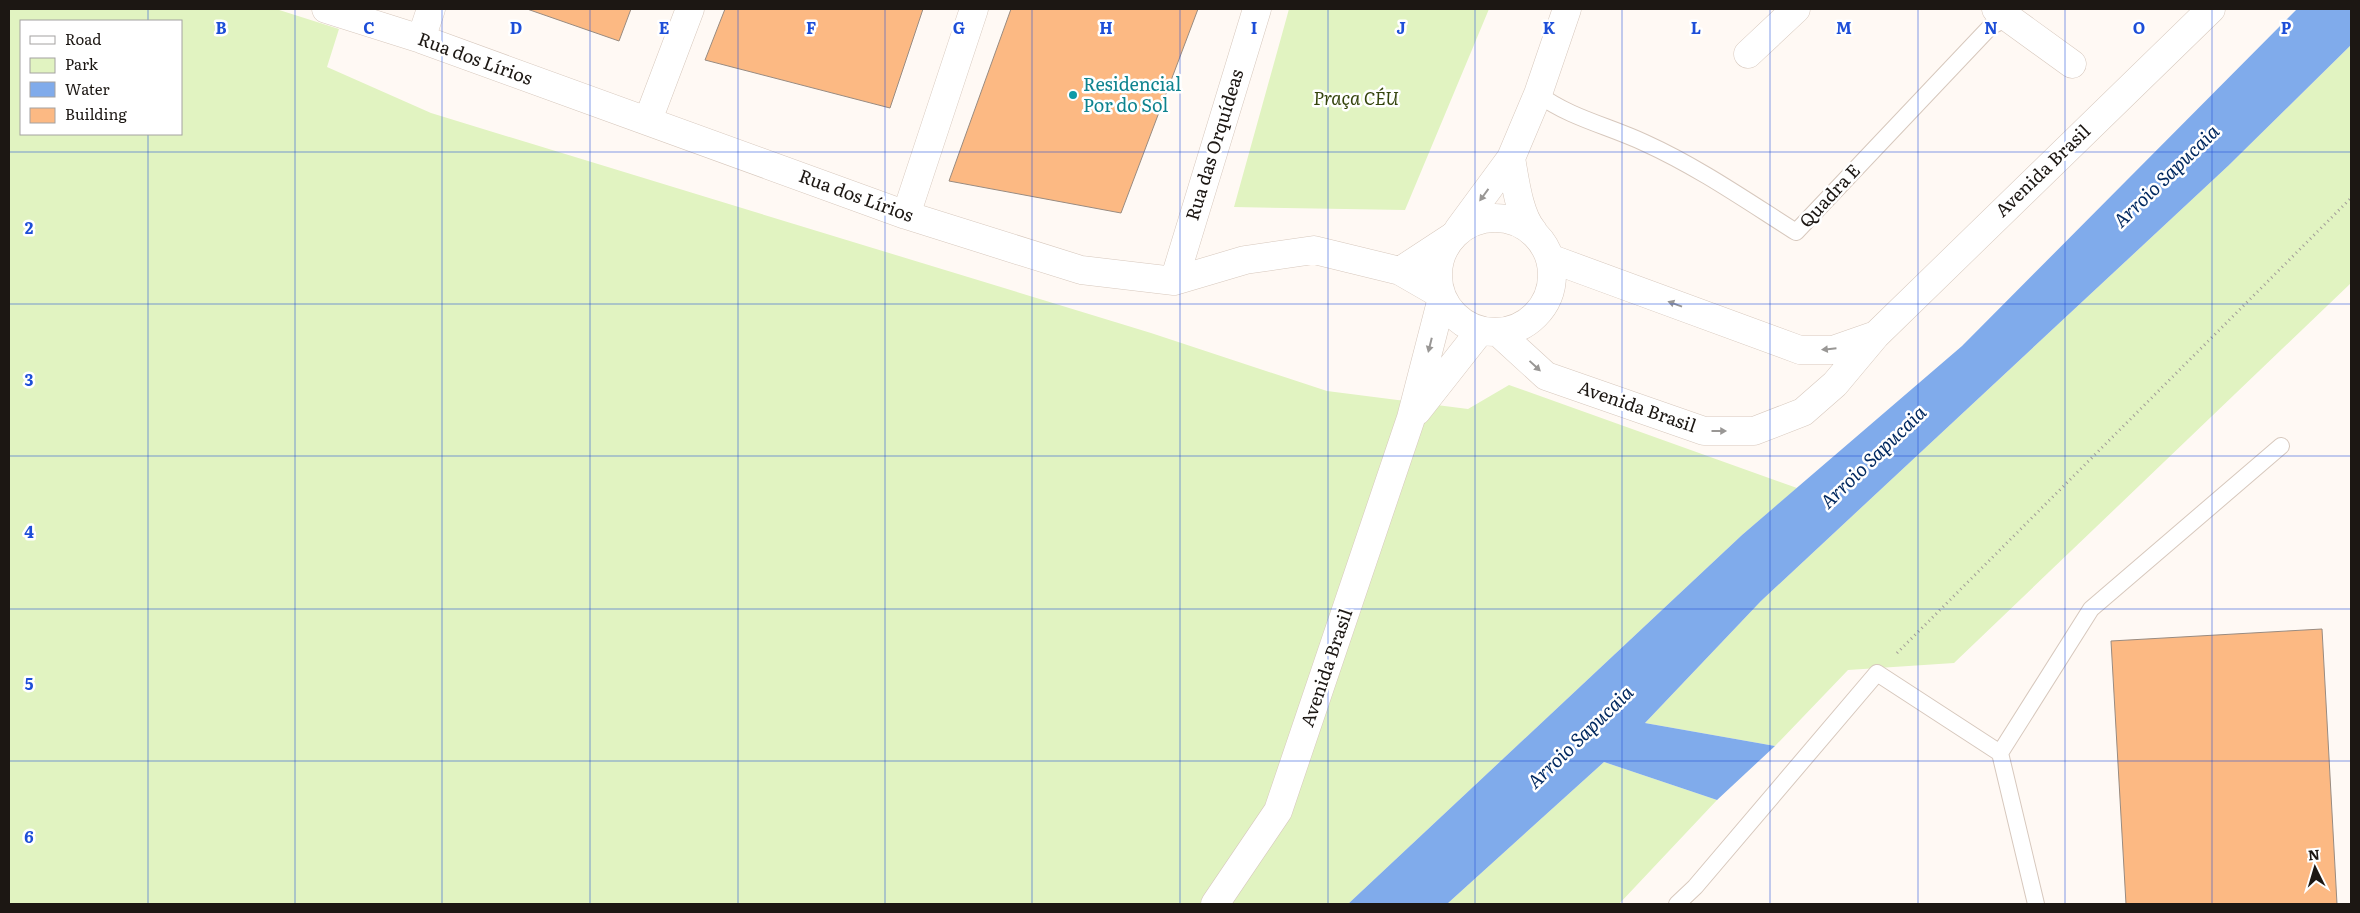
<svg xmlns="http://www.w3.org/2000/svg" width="2360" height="913" viewBox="0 0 2360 913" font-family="Literata,serif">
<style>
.green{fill:#e1f3c1;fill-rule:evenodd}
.water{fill:#80abeb}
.building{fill:#fcb983;stroke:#998b80}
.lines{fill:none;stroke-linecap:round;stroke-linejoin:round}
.lane-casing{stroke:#d7c8bd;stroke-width:18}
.street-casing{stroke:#d7c8bd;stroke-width:29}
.secondary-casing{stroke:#d7c8bd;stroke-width:29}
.path{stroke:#a29c98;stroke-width:3;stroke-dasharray:1 4;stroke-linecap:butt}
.lane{stroke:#fff;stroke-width:16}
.street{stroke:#fff;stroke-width:28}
.secondary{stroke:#fff;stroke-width:28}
.oneway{fill:#999795}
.grid{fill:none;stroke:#1d4ed8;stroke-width:1;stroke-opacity:0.55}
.culture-dot{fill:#0f9aa8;stroke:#fff;stroke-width:2}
.labels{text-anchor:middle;stroke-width:5;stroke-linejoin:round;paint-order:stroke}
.street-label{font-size:18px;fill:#1c1713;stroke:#fff}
.culture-label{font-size:18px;fill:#0d838f;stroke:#fff;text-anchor:start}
.park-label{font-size:18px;font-style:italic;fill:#34440c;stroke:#fff}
.water-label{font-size:19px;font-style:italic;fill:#00285f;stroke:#fff}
.grid-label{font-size:16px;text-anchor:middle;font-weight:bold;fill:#1d4ed8;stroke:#fff;stroke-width:5;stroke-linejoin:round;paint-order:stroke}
</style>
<rect width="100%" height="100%" fill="#fff9f4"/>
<path class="green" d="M9,9H276L339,29L327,67L431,113L1151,333L1327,391L1468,409L1509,385L1797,488L1742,535L1348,904H9ZM21,21H181V134H21Z
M1289,9H1489L1405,210L1234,207Z
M2351,45V283L1954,663L1848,670L1775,746L1645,723L1761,601L2228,166Z
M1604,762L1717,800L1619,904H1447Z"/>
<path class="water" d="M2297,9H2351V45L2228,166L1761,601L1645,723L1775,746L1717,800L1604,762L1447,904H1348L1742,535L1962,346Z"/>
<path class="building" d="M527,9H631L619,41Z
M725,9H923L890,108L705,60Z
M1011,9H1198L1121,213L949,181Z
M2322,629L2337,904H2126L2111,641Z"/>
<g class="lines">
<defs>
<path id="lane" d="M1538,94C1570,118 1609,126 1645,143C1698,167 1747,201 1796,232L1991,26L2008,18
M2000,753L2091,609L2281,446
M1677,904L1695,887L1877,673L2000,753L2036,904"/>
<path id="street" d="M326,9L421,39L906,215L1081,270L1174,281L1245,260L1314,250L1400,271L1440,294
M1996,9L2072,64
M421,39L431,9
M1748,54L1796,9
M648,120L690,9
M906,215L974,9
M1400,271L1452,237
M1174,281L1257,9"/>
<path id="secondary" d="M1511,158C1515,180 1519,215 1533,231
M1438 275a57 57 0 1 1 114 0a57 57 0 1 1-114 0Z
M1458,230L1511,158L1538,94L1567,9
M1552,259L1800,350H1833L1876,335
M1499,333L1546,376L1704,431H1754L1803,412L1835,384L1876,335L2211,9
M1417,411L1480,331
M1215,904L1278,811L1411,418L1442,298"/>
</defs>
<use href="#lane" class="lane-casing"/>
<use href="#street" class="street-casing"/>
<use href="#secondary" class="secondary-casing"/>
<path class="path" d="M1897,653L2351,198"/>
<use href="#lane" class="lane"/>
<use href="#street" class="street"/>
<use href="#secondary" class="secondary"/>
</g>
<defs><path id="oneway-solid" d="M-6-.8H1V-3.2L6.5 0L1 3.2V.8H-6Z" transform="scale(1.25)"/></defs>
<g class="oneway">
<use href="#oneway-solid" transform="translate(1484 195) rotate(126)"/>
<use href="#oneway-solid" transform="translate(1675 304) rotate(-160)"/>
<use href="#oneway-solid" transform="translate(1430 345) rotate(104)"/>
<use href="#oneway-solid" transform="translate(1829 349) rotate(174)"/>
<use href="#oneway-solid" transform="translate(1535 366) rotate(43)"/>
<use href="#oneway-solid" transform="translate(1719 431)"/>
</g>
<path class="grid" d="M148,9V21M295,9V904M442,9V904M590,9V904M738,9V904M885,9V904M1032,9V904M1180,9V904M1328,9V904M1475,9V904M1622,9V904M1770,9V904M1918,9V904M2065,9V904M2212,9V904M148,134V904M9,152H2351M9,304H2351M9,456H2351M9,609H2351M9,761H2351"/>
<circle class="culture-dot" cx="1073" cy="95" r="5"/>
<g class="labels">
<g class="street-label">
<text transform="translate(475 59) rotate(20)" y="6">Rua dos Lírios</text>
<text transform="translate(1215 145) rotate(-73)" y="6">Rua das Orquídeas</text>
<text transform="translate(2043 171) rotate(-44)" y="6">Avenida Brasil</text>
<text transform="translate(856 196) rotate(20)" y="6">Rua dos Lírios</text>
<text transform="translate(1830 196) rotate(-47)" y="6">Quadra E</text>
<text transform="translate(1637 407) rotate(19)" y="6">Avenida Brasil</text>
<text transform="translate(1327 668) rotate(-71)" y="6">Avenida Brasil</text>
</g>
<g class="culture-label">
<text x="1083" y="91">Residencial<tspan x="1083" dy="21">Por do Sol</tspan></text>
</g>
<g class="park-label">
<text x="1356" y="105">Praça CÉU</text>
</g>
<g class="water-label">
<text transform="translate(2166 176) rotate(-44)" y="7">Arroio Sapucaia</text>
<text transform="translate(1873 457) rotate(-44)" y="7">Arroio Sapucaia</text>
<text transform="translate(1580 737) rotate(-44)" y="7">Arroio Sapucaia</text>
</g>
</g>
<g class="grid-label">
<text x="221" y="34">B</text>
<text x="369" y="34">C</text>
<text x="516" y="34">D</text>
<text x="664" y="34">E</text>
<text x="811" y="34">F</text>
<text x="959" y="34">G</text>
<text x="1106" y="34">H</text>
<text x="1254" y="34">I</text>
<text x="1401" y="34">J</text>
<text x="1549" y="34">K</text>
<text x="1696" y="34">L</text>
<text x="1844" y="34">M</text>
<text x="1991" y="34">N</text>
<text x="2139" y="34">O</text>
<text x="2286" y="34">P</text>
<text x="29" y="234">2</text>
<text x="29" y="386">3</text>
<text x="29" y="538">4</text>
<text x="29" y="690">5</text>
<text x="29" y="843">6</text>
</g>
<rect width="2360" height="913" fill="none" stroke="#1c1713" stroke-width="20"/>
<rect x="20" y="20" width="162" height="115" fill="#ffffff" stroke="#a4a2a1"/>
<rect x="30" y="36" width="25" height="8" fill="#ffffff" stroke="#a4a2a1"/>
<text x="65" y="45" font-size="15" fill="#1c1713">Road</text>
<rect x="30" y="58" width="25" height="15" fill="#e1f3c1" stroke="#a4a2a1"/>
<text x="65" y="70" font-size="15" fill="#1c1713">Park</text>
<rect x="30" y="82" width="25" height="15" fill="#80abeb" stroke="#a4a2a1"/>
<text x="65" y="95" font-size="15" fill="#1c1713">Water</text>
<rect x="30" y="108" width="25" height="15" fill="#fcb983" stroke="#a4a2a1"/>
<text x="65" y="120" font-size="15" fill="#1c1713">Building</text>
<g transform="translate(2315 868) rotate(355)" stroke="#ffffff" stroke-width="4" paint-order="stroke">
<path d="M0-4L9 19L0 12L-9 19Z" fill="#1c1713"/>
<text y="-8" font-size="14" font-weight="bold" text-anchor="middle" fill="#1c1713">N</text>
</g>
</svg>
